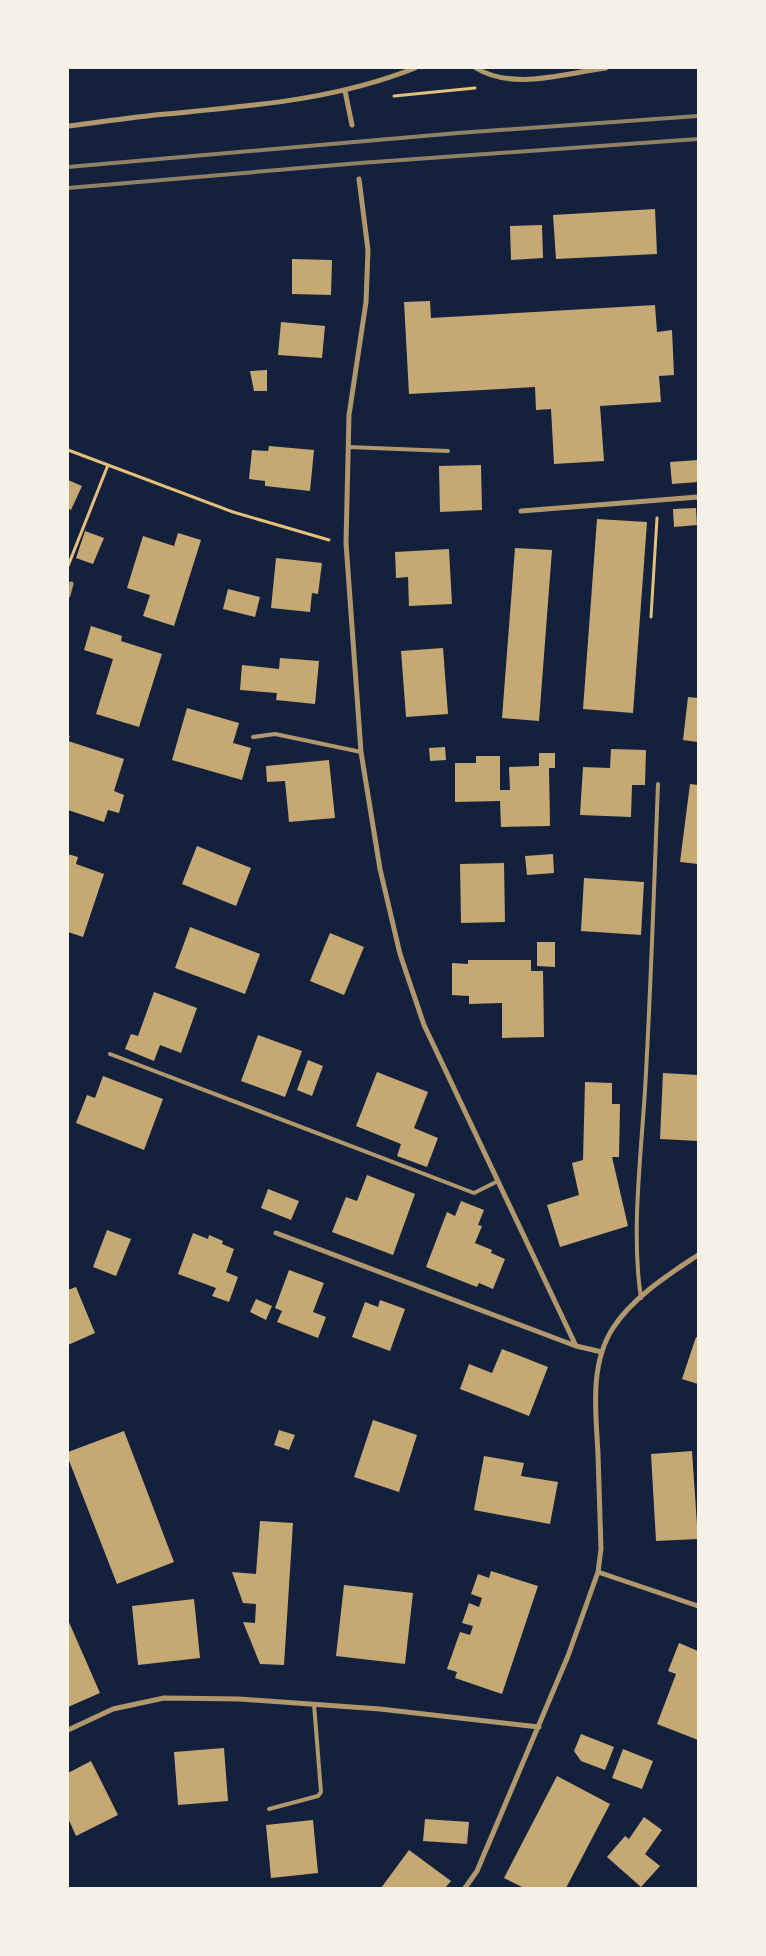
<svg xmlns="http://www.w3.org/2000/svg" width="766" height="1956" viewBox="0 0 766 1956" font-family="Helvetica,sans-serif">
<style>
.building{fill:#c6a872}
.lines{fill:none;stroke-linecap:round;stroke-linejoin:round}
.path{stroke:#e5c07b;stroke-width:3}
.service{stroke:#b1986c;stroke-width:4}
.minor{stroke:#b1986c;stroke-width:5}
.rail{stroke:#918062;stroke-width:4}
</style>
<rect width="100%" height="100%" fill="#14213d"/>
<path class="building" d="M655,209L657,254L556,259L553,215Z
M542,225L543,258L511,260L510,226Z
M292,259L332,260L331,295L292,294Z
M430,301L431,318L655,305L657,332L672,330L674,375L659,376L661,402L600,406L604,461L554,464L551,409L536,410L535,387L409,394L404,302Z
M281,322L325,326L322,358L278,355Z
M267,370V391H254L250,371Z
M269,446L314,450L310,491L265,486V481L249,479L252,450L268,451Z
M698,460V482L672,484L670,462Z
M481,465L482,510L440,512L439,466Z
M68,480L82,486L71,510L68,508Z
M696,508L697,525L674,527L673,509Z
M597,519L647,522L633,713L583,709Z
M85,531L104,538L93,564L76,558Z
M178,533L201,540L174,626L143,616L150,595L127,588L143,536L174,546Z
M515,548L552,550L539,721L502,718Z
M449,549L452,604L409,606L408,577L396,578L395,552Z
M276,558L322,563L318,594L312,593L310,612L271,608Z
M228,589L260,597L255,617L223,609Z
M91,626L122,636L121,641L162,654L139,727L96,714L113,659L84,650Z
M443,648L448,714L406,717L401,651Z
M280,658L319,661L315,704L276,700L277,693L240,690L242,665L279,669Z
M688,697L698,698V742L683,740Z
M187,708L239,723L233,743L251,748L242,780L172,760Z
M68,735L70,736L68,741L124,759L114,791L124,795L119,813L108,810L104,822L68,810Z
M445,747L446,760L430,761L429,748Z
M611,749L646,750L645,785H632L631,817L580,815L583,767L610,768Z
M539,753H555V768H549L550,826L501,827L500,801L455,802V763H476V756H500V790H510L509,767L539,766Z
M329,760L335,818L289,822L285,781L267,782L266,766Z
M690,784L698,785V864L680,862Z
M197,846L251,868L236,906L182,884Z
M68,854L78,857L76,864L104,874L83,937L68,932Z
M553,854L554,873L527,875L525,856Z
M504,863L505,922L461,923L460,864Z
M584,878L644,882L641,935L581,931Z
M190,927L260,954L245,994L175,968Z
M330,933L364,947L344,995L310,981Z
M537,942H555V967L537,966Z
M468,960H531V971H543L544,1037L502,1038V1003L469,1004V996L452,995V963L468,964Z
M154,992L197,1008L181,1053L160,1045L154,1061L125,1049L131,1034L138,1036Z
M258,1035L302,1051L285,1097L241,1081Z
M308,1060L323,1066L312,1096L297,1090Z
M377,1072L428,1092L414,1128L438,1138L427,1167L397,1156L401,1144L356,1126Z
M663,1073L698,1075V1141L660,1139Z
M103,1076L163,1099L144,1150L76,1123L87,1095L95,1098Z
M585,1082L612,1083V1104H620L619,1157H612L628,1226L560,1247L547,1205L579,1195L572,1163L583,1160Z
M367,1175L415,1194L393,1255L332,1232L346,1197L357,1201Z
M268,1189L299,1201L291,1220L261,1208Z
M461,1201L484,1210L478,1225L482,1226L475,1243L492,1250L491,1253L505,1259L493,1289L479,1283L477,1287L426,1267L447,1212L455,1216Z
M107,1230L131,1239L116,1276L93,1267Z
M193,1233L208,1239L209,1235L223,1241L222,1244L234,1249L226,1272L238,1277L229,1302L212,1296L216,1288L178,1274Z
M289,1270L324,1283L313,1312L326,1317L318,1338L277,1322L282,1311L275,1308Z
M76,1287L95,1333L68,1345V1290Z
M256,1299L272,1306L266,1320L250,1312Z
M380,1300L405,1309L390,1351L352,1337L365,1302L378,1307Z
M696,1337L698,1338V1384L682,1379Z
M502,1349L548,1367L529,1416L460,1389L469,1364L492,1373Z
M373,1420L417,1435L399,1492L354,1477Z
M279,1430L295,1435L289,1450L274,1445Z
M124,1431L174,1562L117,1584L68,1458V1452Z
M692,1451L698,1539L656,1541L651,1454Z
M484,1456L524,1463L521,1476L558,1482L550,1524L474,1510Z
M260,1521L293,1523L284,1665L260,1664L243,1622L255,1623L256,1604L243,1603L232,1572L256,1574Z
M491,1571L538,1586L502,1694L455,1678L457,1672L447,1669L460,1632L470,1635L473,1626L462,1623L469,1603L479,1607L482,1598L471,1594L478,1574L489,1578Z
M344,1585L413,1593L405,1664L336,1656Z
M194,1599L200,1658L138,1665L132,1606Z
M68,1620L100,1693L68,1707Z
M679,1643L698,1651V1740L657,1724L676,1674L668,1671Z
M581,1734L614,1747L605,1770L581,1761L574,1751Z
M224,1748L228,1801L178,1805L174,1752Z
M623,1749L653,1761L642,1789L612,1778Z
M91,1761L118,1815L76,1836L68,1818V1773Z
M557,1776L610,1804L566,1888H524L504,1878Z
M644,1817L662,1830L645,1854L660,1866L641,1887L607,1857L625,1836L629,1839Z
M425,1819L469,1822L467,1844L423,1841Z
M313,1820L318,1873L271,1878L266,1825Z
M409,1850L451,1881L445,1888H381Z"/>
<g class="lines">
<path class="path" d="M394,96L475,88
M68,450L233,512L329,540
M68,566L108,465
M651,617L657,518"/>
<path class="service" d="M348,447L448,451
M253,737L275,734L361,752
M110,1054L474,1193L498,1181
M641,1298C631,1234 641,1156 645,1090C651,988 654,886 658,784
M269,1809L318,1796L321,1792L314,1704"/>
<path class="minor" d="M476,68C513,91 565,73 606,68
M345,91L352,125
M68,126C100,122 133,117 166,114C251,106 335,100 415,68
M359,179L368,250L366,302L349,415L346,543L361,752L380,869L400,954L424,1025L576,1346L602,1352
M521,511L698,497
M68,595L71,584
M276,1233L576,1346
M598,1572L698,1606
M68,1730L113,1709L164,1698L239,1699L380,1709L539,1727
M465,1888L477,1871L568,1656L598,1572L601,1549C600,1518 599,1486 598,1454C596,1413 589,1365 613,1328C633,1297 668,1275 698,1255"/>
<path class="rail" d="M68,167L458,133L698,116
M68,188L360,163L698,139"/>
</g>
<rect width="766" height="1956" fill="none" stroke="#f6f1e7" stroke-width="138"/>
</svg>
